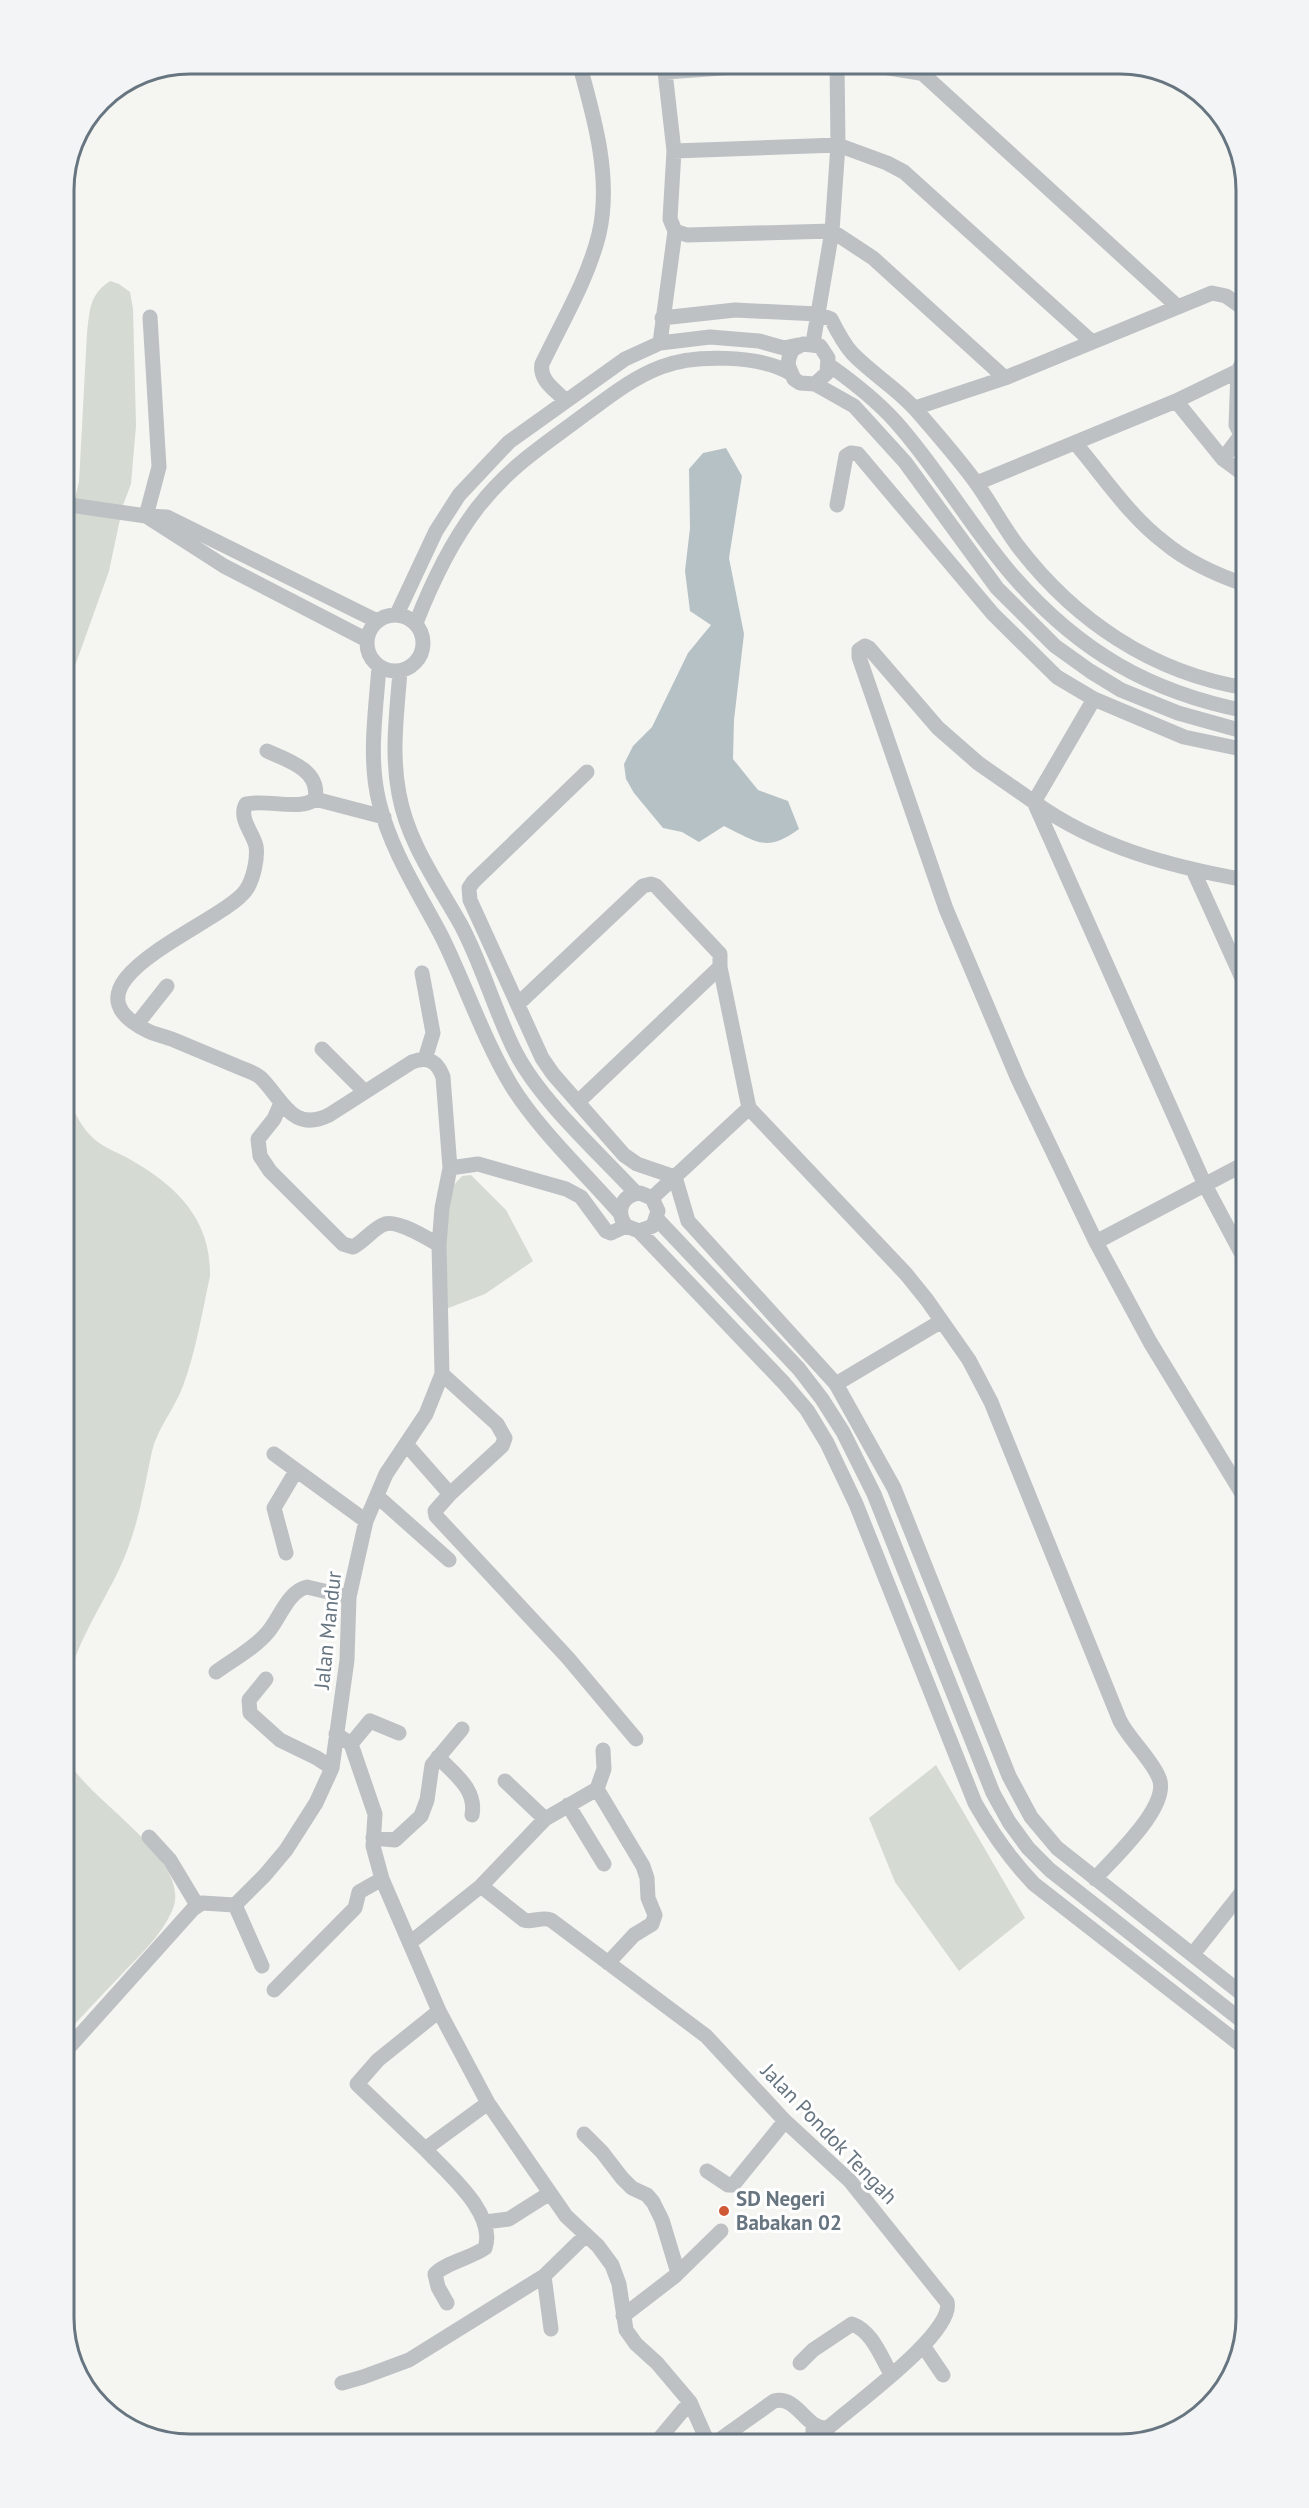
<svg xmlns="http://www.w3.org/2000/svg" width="1309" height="2508" viewBox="0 0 1309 2508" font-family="'PT Sans',sans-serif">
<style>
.green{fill:#d5dad2}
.water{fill:#b6c1c5}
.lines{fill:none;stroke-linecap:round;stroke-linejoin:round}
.minor{stroke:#bdc1c4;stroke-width:15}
.poi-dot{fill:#d15a36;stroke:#fff;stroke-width:2}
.labels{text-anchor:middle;stroke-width:6;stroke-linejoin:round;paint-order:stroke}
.street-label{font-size:21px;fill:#677580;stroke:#fff}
.poi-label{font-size:21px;font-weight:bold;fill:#677580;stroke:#fff;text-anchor:start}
.rim{fill:none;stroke:#677580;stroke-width:3}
</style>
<rect width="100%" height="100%" fill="#f5f5f2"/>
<path class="green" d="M110,281L119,284L130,292L133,309L136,426L131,484L123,505L109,571L71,677L63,706V544L79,482L87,333C90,310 89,295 110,281Z
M63,1086C71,1104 78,1124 93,1138C104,1149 123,1154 136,1163C180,1189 211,1222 210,1276C202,1313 196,1351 183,1386C175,1408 157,1429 152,1451C145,1484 140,1516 128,1548C113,1590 80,1633 70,1675C65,1694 66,1719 66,1739C66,1748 67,1757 71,1765C92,1802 195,1862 172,1911C161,1936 140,1955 122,1974C102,1995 82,2016 63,2037Z
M471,1175L506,1210L533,1261L485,1294L443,1310L444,1224L451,1188L462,1176Z
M936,1765L1025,1918L959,1971L895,1882L869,1818Z"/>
<path class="water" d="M726,448L742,476L729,558L744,634L734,720L733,759L758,790L788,801L799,829C766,853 757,842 724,826L699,842L682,832L663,828L634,793L626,779L624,764L633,746L652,727L688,653L711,625L690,611L685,571L690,528L689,469L703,453Z"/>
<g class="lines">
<path class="minor" d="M664,63L674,151L670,219L675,231L687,235L832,231L873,258L1005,378
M858,63L920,73
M911,63L1178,307
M666,72L791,63
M674,151L838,145L887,163L904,172L1092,342
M662,318L735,310L818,314L831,319C837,331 843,343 852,353C872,374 898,389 917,411C937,434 959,459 977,484C991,504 1003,526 1017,545C1074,620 1152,673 1246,688
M660,343L675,231
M813,343L832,231L838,145L837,63
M829,365C853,382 875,399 895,421C939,470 971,528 1014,577C1079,651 1149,692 1246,711
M815,384L827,373L828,358L820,346L803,344L792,350L789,358L788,365L794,379L800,383L815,384L854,406L905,462L997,588L1055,646L1090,671L1121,690L1178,713L1246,732
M565,400C554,389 539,380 542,364C562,322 588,279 599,234C612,178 594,117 579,63
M1176,401L1223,459L1246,476
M915,408L1005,378L1212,293L1226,296L1246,310
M1246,437L1241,435L1236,425L1238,371L1246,355
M1076,444C1104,477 1130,517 1165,543C1189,563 1217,575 1246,585
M1223,459L1241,435
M977,483L1176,401L1238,371
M63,504L146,516L167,517L377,621
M837,505L846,456L851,453L858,454L993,614L1057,677L1094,699
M146,516L224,566L367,640
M146,516L159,467L150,317
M397,614L436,531L459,495L509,442L625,359L660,343L710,337L759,341L784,348L798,345
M367 643a28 28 0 1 1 56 0a28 28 0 1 1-56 0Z
M416,623C432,582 451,542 478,507C511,465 543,446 584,415C609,397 632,378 661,367C694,354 759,355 790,373
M379,666C376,711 368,757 379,802C391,851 419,893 442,937C466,986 483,1038 511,1085C538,1129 585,1173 620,1213
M400,671C397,712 391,753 399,794C408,843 437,882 461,925C483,966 495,1013 517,1055C543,1103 598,1152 636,1193
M267,751C287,760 321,770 315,799C301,811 266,799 246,804C238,818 253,833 256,846C258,859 253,880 246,890C223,924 49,983 148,1031C156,1035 165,1036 174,1040C196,1049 219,1059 241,1068C248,1071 256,1073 261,1078C283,1100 292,1133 329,1115L412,1062C428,1056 437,1061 443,1077L450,1168
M587,772L473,882L469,888L470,900L542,1058L553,1074L624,1155L637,1164L675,1177L688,1221L836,1384
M315,799L384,817
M1193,870L1246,987
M422,973L433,1033L425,1059
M518,1004L643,886L651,884L656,886L720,954V967L749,1108L906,1274L927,1300L969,1360L991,1402L1120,1721C1130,1740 1152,1760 1159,1778C1171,1806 1113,1858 1095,1879
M137,1024L167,986
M322,1049L365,1092
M578,1102L720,967
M281,1103L274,1119L258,1139L260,1156L270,1171L343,1244L353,1247C365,1241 373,1228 385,1224C398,1220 427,1238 439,1245
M652,1198L749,1108
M657,1219L799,1369L822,1399L843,1432L874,1494L993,1793L1009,1822L1028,1848L1050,1870L1246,2024
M639,1231L653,1226L658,1211L652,1198L640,1193C622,1195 615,1211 626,1226L639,1231L784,1383L807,1410L827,1443L856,1504L975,1803C992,1833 1010,1859 1034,1884L1246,2049
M1096,1242L1246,1163
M1246,1262L1205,1185L1034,802C1096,847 1172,867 1246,880
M940,1322L836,1384L894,1488L1009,1776L1031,1817L1057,1848L1246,1997
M442,1374L497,1424L505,1438L502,1446L450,1494L435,1511L436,1516L568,1658L636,1739
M406,1444L450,1494
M274,1454L366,1521
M377,1496L449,1560
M1246,1500L1150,1342L1096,1242L1018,1079L946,909L859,657V650L865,646L869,648L938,728L978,763L1034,802L1094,699L1184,737L1246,750
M286,1553L274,1508L296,1471
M216,1672C232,1660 255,1648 268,1632C280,1618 288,1591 307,1587L349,1597
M266,1679L249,1700L250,1713L280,1740L317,1758L332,1768
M336,1734L351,1744L375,1814L373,1846L382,1879L439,2011L488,2103L566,2216L598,2246L612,2265L619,2284L626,2330L636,2344L657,2363L690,2402L709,2445
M351,1744L370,1721L399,1733
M438,1757C454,1774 477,1789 472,1815
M505,1781L545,1819
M597,1789L643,1866L647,1878L648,1898L655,1915L652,1924L634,1935L608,1963
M568,1805L604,1864
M149,1837L170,1860L197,1905
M373,1838L395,1840L421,1816L427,1800L432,1765L462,1729
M481,1886L545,1819L597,1789L604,1769L603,1750
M235,1905L262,1966
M411,1942L481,1886L524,1920C534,1923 542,1916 551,1920L706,2036L785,2121L850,2181L947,2302C956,2332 851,2407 828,2428C805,2430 798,2395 774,2401L712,2445
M1193,1954L1246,1887
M274,1990L355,1908L359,1892L382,1879
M63,2054L193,1909L202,1903L235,1905L265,1875L286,1850L316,1803L332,1768L347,1660L349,1597L366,1521L386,1474L426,1414L442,1374L439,1245L442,1208L450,1168L478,1164L566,1189L581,1197L606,1231L611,1233L626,1226
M584,2134L602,2152L622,2178L632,2188L647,2195L653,2202L662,2220L678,2273
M425,2149L357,2084L378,2060L439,2011
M707,2171L728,2185H733L785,2121
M485,2222L509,2219L550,2193
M544,2276L551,2329
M447,2303L438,2287L435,2274C445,2263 471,2258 485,2248C497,2213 446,2172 425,2149L488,2103
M623,2316L675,2276L721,2231
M924,2347L943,2375
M800,2363L813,2350L852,2324C872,2331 881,2357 891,2374
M342,2383L363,2377L409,2360L544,2276L585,2236
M654,2445L690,2402
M813,2445V2425"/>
</g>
<circle class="poi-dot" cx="724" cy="2211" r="6"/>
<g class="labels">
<g class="street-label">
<text transform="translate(328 1630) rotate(-84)" y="7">Jalan Mandur</text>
<text transform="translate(829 2134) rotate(46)" y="7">Jalan Pondok Tengah</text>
</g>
<g class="poi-label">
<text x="736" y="2206">SD Negeri<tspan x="736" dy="24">Babakan 02</tspan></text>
</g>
</g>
<path d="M0 0H1309V2508H0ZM190 74H1120A116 116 0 0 1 1236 190V2318A116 116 0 0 1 1120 2434H190A116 116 0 0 1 74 2318V190A116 116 0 0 1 190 74Z" fill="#f3f4f5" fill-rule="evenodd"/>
<path class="rim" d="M190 74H1120A116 116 0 0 1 1236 190V2318A116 116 0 0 1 1120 2434H190A116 116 0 0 1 74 2318V190A116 116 0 0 1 190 74Z"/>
</svg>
